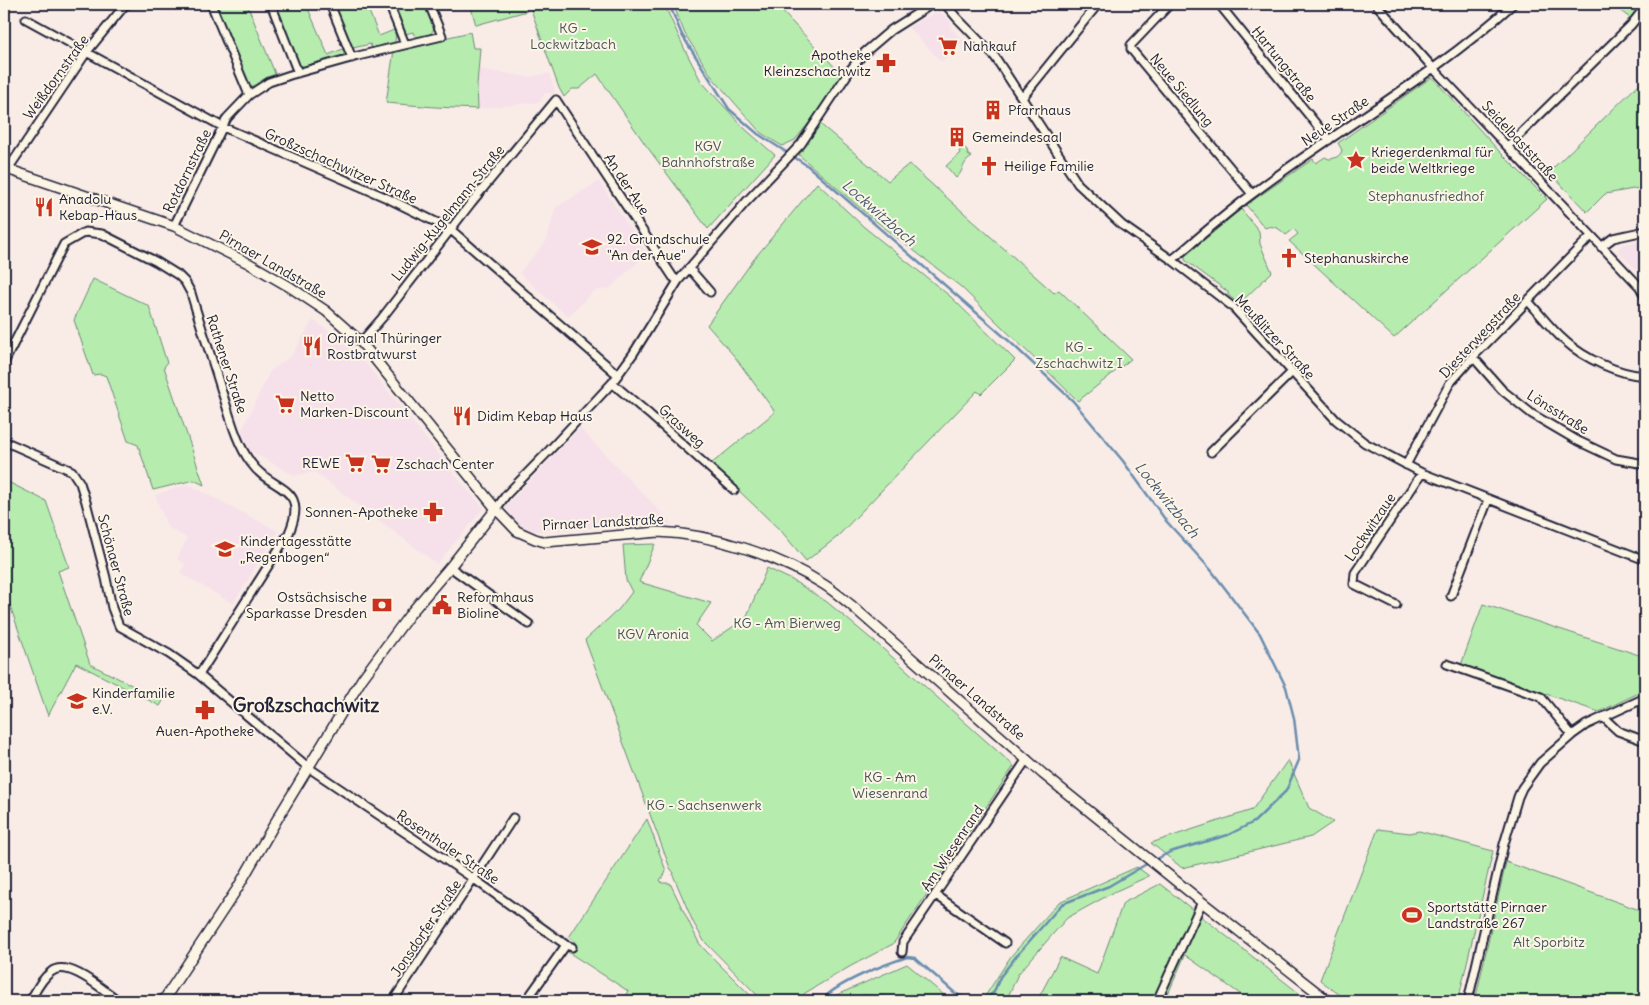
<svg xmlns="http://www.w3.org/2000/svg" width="1649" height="1005" viewBox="0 0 1649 1005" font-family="Delius,sans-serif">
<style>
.built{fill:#f6e1ea}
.green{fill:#b6edaf;stroke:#6c8875}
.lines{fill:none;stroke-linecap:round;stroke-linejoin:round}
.stream{stroke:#698dae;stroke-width:2.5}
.minor-casing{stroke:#22223b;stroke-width:11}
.tertiary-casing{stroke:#22223b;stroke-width:12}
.minor{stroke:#fcf5e5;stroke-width:7}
.tertiary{stroke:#fcf5e5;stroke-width:9}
.labels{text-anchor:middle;stroke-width:4;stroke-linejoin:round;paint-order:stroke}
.park-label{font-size:14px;fill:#475558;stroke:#fcf5e5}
.poi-label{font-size:14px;fill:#22223b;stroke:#fcf5e5;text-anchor:start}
.street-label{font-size:14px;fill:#22223b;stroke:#fcf5e5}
.water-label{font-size:15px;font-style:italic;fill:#465874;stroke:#fcf5e5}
.district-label{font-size:19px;font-weight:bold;fill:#22223b;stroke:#fcf5e5}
</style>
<rect width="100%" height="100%" fill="#f9ece7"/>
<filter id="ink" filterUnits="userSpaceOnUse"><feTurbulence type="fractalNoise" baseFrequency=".02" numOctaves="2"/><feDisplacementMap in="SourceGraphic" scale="10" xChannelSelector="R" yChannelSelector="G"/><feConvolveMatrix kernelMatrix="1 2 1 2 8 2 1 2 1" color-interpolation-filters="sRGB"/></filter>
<g filter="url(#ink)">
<path class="built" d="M937,12L941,13L951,22L950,27L964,41L941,62L908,27Z
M479,69L530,77L549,73L555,92L552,94L545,93L540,102L478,109L477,85Z
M599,181L647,254L609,289L594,291L568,317L519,273L547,240L555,208Z
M1645,240V279L1618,251L1621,245Z
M313,320L353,347L460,481L484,508L437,564L314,472L295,476L250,451L241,432L270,371L291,356Z
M580,428L672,524L534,531L519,524L505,507Z
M188,484L278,531L233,604L180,573L185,564L177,559L187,538L167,527L155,495Z"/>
<path class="green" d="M213,4H247L276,76L247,90Z
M272,4H306L328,55L343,49L345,52L341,59L298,71Z
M331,4H366L379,36L394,30C400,47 387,48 373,51L370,44L349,49Z
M390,4H425C433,24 443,33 416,40L413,32L402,35Z
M470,4H524L527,11L476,25Z
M529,4H664L685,50L701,81L744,128L775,155L708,229L645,144L597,74L579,89H572L564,97L559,88Z
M673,4H775L845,78L795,140L782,146L761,133L712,77L685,34Z
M1611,4H1645V29Z
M470,32L473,48H480L477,85L478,109L435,107L386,103L394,50Z
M1432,77L1499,151L1547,199L1394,338L1289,241L1298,234L1294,229L1286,235C1280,229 1273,224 1265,228L1246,205L1313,159L1316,163L1325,157L1329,159C1334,159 1341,156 1342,150L1338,143Z
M1645,78V187L1605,194L1587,212L1549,172Z
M820,124L888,181L909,164L1054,293L1059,290L1131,359L1078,401L961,287L868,215L799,155Z
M964,147L967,150L968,155L972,157C961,163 964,172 956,178L946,166L960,153L959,151Z
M817,183L864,227L951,297L1015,360L981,394L977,391L836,538L806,561L782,532L711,464L775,412L735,357L707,325L754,259Z
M1241,209L1259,231L1260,244L1272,272L1239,304L1228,295V292L1185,260V256Z
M93,279L149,306L167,363L164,367L204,485L194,480L153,490L138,445L128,441L106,376L101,374L93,375L74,320Z
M4,480L46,501L69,567L58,571L90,664L163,701L160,706L76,663L48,716L4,588Z
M655,544L639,582L711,603L696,625L712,641L746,618L767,568L792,580L827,602L882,648L1014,766L893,944L851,966L805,993L798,1001H763L704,941L693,922L673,875L674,873L670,868L585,640L619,609L632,592L626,580L623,545Z
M1483,604L1645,657V690L1599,712L1461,665Z
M1288,760L1309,808L1333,822L1311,837L1182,868L1151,843L1252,810Z
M647,819L666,871L665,874L660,880L662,883H670L699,943L706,951L756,1001H622L628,991L568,952L575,941L569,937Z
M1378,829L1410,833L1419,831L1493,851L1458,1001H1348L1320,980Z
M1506,862L1645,912V1001H1475Z
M1137,867L1149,876L1116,891L1067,918L1018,974L1006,1001H982L1011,956L1059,902Z
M1160,884L1309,1001H1250L1185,955L1165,1001H1037L1060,957L1097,974L1123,903Z
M907,964L951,1001H894L882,996L864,995L847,998L842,1001H828L830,998Z"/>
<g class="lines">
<path class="stream" d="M669,4L682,35L729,109L758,134L808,166L1009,341L1073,401L1123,461L1167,522L1211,570L1260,634L1286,687L1294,718L1299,760L1286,791L1254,822L1228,835L1170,852L1155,860
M821,1001C836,983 883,965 907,957L915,958L955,993L969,1001
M983,1001L994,992L1000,977L1018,954L1062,904L1109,886L1150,862"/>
<defs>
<path id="minor" d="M211,4L249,95
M271,4L298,73
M330,4L352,58
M389,4L405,44
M945,4L957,18L995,57L1078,184L1122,225L1172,260L1233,307L1336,420L1365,443L1422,473L1645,560
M1170,4L1131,45V49L1252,194
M1219,4L1329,140
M1376,4L1434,69L1640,287L1645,297
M26,19L223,127L387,198L450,229L618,375
M1022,98L1098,4
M1508,146L1631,25L1645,7
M4,175L86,53L125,5L129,4
M174,226L227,118L249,95L269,82L290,75L358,56L442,36L429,4
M1601,247L1613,238L1645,231
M1172,260C1198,238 1224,215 1251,195C1338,129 1433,77 1513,4
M689,268L710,292
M1528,301C1540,314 1551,329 1565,341C1585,359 1618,374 1645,376
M361,342L382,318L471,203L556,100L673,277L678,281
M1473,357L1502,390L1532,414L1578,441L1616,459L1645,464
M4,363L64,244L85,232L102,234L157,262L178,275L185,282L191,293C201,327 212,359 222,392C230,416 236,443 251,463C271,492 310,484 289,533L199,675
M612,383L649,414L734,490
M4,441L72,471L80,483L86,502L106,578L112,608L119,626L169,654L199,675L309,768L474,879L566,945L572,947
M1211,452L1292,372
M1406,465L1450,383L1473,357L1591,236
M496,509L506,495L545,455L612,383L633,354L678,281L746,202L801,144L851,69L864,53L891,30L932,4
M450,567L529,624
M1451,596L1488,500
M1396,605L1354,584L1355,573L1422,473
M1447,664L1541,697L1572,735
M1603,717L1618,731L1645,741
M936,895L1005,943
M902,952L903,942L1027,759
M30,1001C36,991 41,979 51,972C68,958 104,991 119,1001
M393,1001L513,818
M526,1001L566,945
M1157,1001L1202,902
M1468,1001L1504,844L1518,797L1522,788L1540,763L1572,735L1586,725L1645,698"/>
<path id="tertiary" d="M4,168L174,226L250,264L290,287L326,311L361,342L496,509L517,531L535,539L545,542L658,532C712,534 777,555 823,584C833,590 842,598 851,605L1043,774L1202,902L1328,1001
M163,1001L237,889L279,816L362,679L410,614L450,567L496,509"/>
</defs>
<use href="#minor" class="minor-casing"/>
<use href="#tertiary" class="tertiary-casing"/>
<use href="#minor" class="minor"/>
<use href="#tertiary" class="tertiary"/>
</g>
</g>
<defs>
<symbol id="supermarket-bare" viewBox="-9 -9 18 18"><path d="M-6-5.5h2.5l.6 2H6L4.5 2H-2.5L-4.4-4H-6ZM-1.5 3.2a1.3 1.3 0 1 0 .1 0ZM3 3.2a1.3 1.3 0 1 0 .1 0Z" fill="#c8321e" stroke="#fcf5e5" stroke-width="2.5" paint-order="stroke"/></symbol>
<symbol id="pharmacy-bare" viewBox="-9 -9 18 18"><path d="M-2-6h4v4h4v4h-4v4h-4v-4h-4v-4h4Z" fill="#c8321e" stroke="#fcf5e5" stroke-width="2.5" paint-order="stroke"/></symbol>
<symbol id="building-bare" viewBox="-9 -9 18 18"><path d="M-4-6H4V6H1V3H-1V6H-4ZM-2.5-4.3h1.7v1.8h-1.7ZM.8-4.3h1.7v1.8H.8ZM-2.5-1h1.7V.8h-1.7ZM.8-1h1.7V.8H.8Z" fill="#c8321e" stroke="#fcf5e5" stroke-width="2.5" paint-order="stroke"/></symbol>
<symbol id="sight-bare" viewBox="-9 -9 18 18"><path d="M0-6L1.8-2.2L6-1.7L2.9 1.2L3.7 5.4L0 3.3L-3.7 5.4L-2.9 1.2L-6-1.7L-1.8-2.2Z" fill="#c8321e" stroke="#fcf5e5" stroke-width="2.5" paint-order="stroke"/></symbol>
<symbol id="church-bare" viewBox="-9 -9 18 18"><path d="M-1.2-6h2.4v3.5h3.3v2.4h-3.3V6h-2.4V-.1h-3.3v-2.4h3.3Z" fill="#c8321e" stroke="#fcf5e5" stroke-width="2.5" paint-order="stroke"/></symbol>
<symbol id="restaurant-bare" viewBox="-9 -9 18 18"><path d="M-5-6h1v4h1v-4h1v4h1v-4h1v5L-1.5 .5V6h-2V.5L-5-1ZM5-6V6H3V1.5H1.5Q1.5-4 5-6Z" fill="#c8321e" stroke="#fcf5e5" stroke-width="2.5" paint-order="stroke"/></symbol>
<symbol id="school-bare" viewBox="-9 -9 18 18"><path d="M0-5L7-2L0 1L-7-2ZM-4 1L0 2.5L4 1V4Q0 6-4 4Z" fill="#c8321e" stroke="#fcf5e5" stroke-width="2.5" paint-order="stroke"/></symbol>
<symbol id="bank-bare" viewBox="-9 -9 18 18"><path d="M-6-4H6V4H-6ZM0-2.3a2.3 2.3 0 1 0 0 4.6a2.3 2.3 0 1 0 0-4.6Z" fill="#c8321e" stroke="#fcf5e5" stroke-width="2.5" paint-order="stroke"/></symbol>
<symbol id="civic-bare" viewBox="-9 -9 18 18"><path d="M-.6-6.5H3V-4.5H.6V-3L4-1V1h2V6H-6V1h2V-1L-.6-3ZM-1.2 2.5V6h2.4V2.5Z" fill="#c8321e" stroke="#fcf5e5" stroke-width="2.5" paint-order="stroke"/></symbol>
<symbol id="stadium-bare" viewBox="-9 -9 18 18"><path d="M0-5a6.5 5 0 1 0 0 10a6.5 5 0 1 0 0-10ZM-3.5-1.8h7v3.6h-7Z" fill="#c8321e" stroke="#fcf5e5" stroke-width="2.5" paint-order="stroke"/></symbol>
</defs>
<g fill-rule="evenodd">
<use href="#supermarket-bare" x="934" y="32" width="28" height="28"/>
<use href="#pharmacy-bare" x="872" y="49" width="28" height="28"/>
<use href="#building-bare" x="979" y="96" width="28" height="28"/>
<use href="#building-bare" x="943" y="123" width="28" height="28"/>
<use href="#sight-bare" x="1342" y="146" width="28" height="28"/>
<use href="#church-bare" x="975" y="152" width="28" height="28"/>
<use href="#restaurant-bare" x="30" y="193" width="28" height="28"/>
<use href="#school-bare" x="578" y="233" width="28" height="28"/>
<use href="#church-bare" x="1275" y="244" width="28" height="28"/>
<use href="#restaurant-bare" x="298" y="332" width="28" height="28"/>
<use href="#supermarket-bare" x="271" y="390" width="28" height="28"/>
<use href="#restaurant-bare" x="448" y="402" width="28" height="28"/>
<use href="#supermarket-bare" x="341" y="449" width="28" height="28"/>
<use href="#supermarket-bare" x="367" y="450" width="28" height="28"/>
<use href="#pharmacy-bare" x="419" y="498" width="28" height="28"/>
<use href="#school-bare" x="211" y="535" width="28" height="28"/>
<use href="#bank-bare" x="368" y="591" width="28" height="28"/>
<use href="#civic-bare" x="428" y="591" width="28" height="28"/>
<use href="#school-bare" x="63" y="687" width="28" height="28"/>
<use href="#pharmacy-bare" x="191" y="696" width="28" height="28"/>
<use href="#stadium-bare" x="1398" y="901" width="28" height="28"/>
</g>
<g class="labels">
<g class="park-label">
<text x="573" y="33">KG -<tspan x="573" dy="16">Lockwitzbach</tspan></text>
<text x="708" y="151">KGV<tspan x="708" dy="16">Bahnhofstraße</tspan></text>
<text x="1426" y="201">Stephanusfriedhof</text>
<text x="1079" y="352">KG -<tspan x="1079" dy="16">Zschachwitz I</tspan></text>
<text x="787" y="628">KG - Am Bierweg</text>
<text x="653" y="639">KGV Aronia</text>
<text x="890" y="782">KG - Am<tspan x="890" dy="16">Wiesenrand</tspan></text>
<text x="704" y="810">KG - Sachsenwerk</text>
<text x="1549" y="947">Alt Sporbitz</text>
</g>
<g class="poi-label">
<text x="963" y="51">Nahkauf</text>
<text x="871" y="60" text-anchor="end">Apotheke<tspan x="871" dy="16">Kleinzschachwitz</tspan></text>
<text x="1008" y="115">Pfarrhaus</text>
<text x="972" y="142">Gemeindesaal</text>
<text x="1371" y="157">Kriegerdenkmal für<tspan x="1371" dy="16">beide Weltkriege</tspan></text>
<text x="1004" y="171">Heilige Familie</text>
<text x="59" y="204">Anadolu<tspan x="59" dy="16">Kebap-Haus</tspan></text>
<text x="607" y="244">92. Grundschule<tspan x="607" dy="16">"An der Aue"</tspan></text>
<text x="1304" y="263">Stephanuskirche</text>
<text x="327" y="343">Original Thüringer<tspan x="327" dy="16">Rostbratwurst</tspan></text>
<text x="300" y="401">Netto<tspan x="300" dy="16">Marken-Discount</tspan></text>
<text x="477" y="421">Didim Kebap Haus</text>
<text x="340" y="468" text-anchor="end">REWE</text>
<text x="396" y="469">Zschach Center</text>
<text x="418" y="517" text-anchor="end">Sonnen-Apotheke</text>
<text x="240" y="546">Kindertagesstätte<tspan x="240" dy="16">„Regenbogen“</tspan></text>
<text x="367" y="602" text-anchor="end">Ostsächsische<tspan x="367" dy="16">Sparkasse Dresden</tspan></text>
<text x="457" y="602">Reformhaus<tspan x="457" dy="16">Bioline</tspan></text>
<text x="92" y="698">Kinderfamilie<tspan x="92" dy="16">e.V.</tspan></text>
<text x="205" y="736" text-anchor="middle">Auen-Apotheke</text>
<text x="1427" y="912">Sportstätte Pirnaer<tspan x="1427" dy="16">Landstraße 267</tspan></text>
</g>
<g class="street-label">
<text transform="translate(1284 64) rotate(51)" y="5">Hartungstraße</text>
<text transform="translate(56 77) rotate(-54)" y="5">Weißdornstraße</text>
<text transform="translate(1182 90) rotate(50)" y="5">Neue Siedlung</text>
<text transform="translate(1335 121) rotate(-34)" y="5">Neue Straße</text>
<text transform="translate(1520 141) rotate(47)" y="5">Seidelbaststraße</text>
<text transform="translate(341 166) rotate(24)" y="5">Großzschachwitzer Straße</text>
<text transform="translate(187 171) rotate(-64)" y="5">Rotdornstraße</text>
<text transform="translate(627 184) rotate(57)" y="5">An der Aue</text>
<text transform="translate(448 213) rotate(-51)" y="5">Ludwig-Kugelmann-Straße</text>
<text transform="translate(273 264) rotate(30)" y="5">Pirnaer Landstraße</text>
<text transform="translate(1480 335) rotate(-47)" y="5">Diesterwegstraße</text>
<text transform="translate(1275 337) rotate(47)" y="5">Meußlitzer Straße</text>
<text transform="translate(227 364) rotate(72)" y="5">Rathener Straße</text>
<text transform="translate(1558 412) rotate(32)" y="5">Lönsstraße</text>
<text transform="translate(682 426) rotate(42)" y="5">Grasweg</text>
<text transform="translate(603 522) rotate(-3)" y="5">Pirnaer Landstraße</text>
<text transform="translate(1370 527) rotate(-56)" y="5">Lockwitzaue</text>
<text transform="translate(116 565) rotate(75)" y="5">Schönaer Straße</text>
<text transform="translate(977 697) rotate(41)" y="5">Pirnaer Landstraße</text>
<text transform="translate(448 847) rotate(34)" y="5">Rosenthaler Straße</text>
<text transform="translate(952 848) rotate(-56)" y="5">Am Wiesenrand</text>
<text transform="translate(426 928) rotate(-56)" y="5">Jonsdorfer Straße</text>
</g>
<g class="water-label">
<text transform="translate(879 213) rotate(41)" y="5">Lockwitzbach</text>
<text transform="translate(1167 500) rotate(51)" y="5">Lockwitzbach</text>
</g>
<g class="district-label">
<text x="306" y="712">Großzschachwitz</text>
</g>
</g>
<rect width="1649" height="1005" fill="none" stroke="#fcf5e5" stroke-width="20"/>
<rect x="10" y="10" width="1629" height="985" fill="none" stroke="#22223b" stroke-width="2" filter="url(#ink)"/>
</svg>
